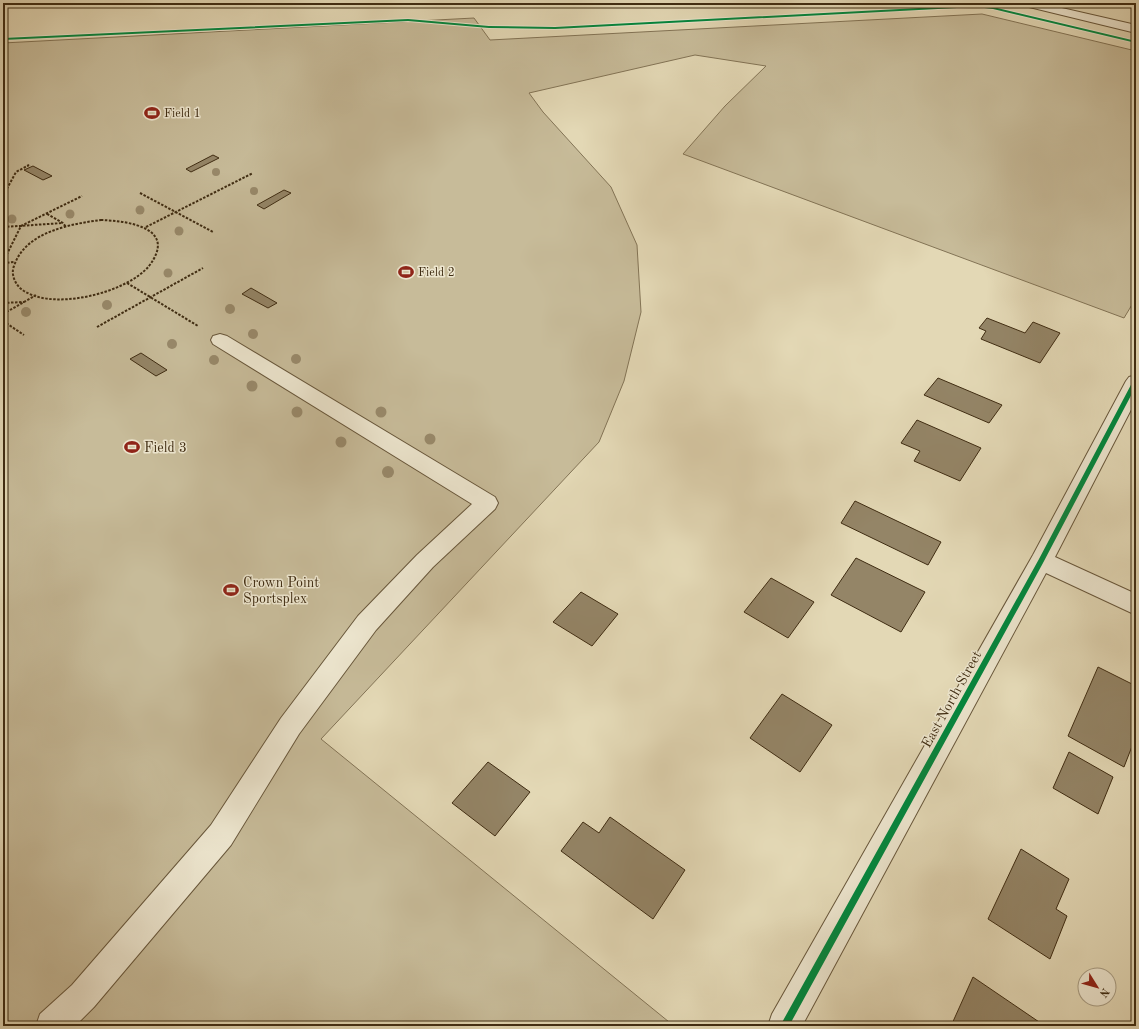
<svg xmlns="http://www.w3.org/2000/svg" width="1139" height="1029" viewBox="0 0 1139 1029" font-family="'Old Standard TT',serif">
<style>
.green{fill:#c7bb99;stroke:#837456}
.building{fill:#948567;stroke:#3f2c12}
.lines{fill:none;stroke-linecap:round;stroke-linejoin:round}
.minor-casing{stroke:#68573b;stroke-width:2}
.path-far1{stroke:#3f2c12;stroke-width:1.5;stroke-dasharray:2 1;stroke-linecap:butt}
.path{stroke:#3f2c12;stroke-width:2;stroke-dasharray:2.5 1.5;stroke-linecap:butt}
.minor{fill:#ede6cf;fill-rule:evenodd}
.cycleway-casing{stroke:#ede6cf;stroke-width:2}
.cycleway{fill:#00873e;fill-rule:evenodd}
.tree{fill:#98896a}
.labels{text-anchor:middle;stroke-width:3;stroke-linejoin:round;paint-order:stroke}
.far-poi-label{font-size:12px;fill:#3f2c12;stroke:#ede6cf;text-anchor:start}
.poi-label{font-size:14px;fill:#3f2c12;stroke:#ede6cf;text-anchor:start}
.street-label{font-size:14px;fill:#3f2c12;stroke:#ede6cf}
</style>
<rect width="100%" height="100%" fill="#e3d8b5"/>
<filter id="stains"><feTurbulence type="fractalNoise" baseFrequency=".005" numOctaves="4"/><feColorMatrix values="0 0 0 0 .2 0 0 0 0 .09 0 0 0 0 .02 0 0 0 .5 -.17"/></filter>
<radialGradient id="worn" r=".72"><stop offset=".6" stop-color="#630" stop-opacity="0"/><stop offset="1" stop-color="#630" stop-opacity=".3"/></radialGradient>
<path class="green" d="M982,14L1136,51V298L1124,318L683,154L725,106L766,66L695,55L529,93L543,112L611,187L637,245L641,312L624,381L599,442L321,739L674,1026H3V43L474,18L490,40Z"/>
<path class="building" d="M213,155L219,158L191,172L186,169Z
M33,166L52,176L43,180L24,170Z
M284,190L291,193L264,209L257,205Z
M251,288L277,303L268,308L242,294Z
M987,318L1025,333L1033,322L1060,333L1040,363L981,339L986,331L979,328Z
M141,353L167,370L156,376L130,359Z
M938,378L1002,405L989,423L924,395Z
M917,420L981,448L960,481L914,461L920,451L901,443Z
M855,501L941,542L928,565L841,523Z
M856,558L925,592L901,632L831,595Z
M771,578L814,602L788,638L744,612Z
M581,592L618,614L592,646L553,622Z
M1098,667L1136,686V736L1124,767L1068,736Z
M782,694L832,725L800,772L750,738Z
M1069,752L1113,777L1098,814L1053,788Z
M488,762L530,792L495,836L452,803Z
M610,817L685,870L653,919L561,851L583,822L599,833Z
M1021,849L1069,879L1056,909L1067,916L1050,959L988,919Z
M973,977L1045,1026H951Z"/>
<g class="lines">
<defs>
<path id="minor" d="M167,3H184L178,6L169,5Z
M1019,3H1040L1136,25V33L1021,5Z
M220,334L227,336L495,497L498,503L495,509L433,567L376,630L299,734L231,845L94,1007L75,1026H36L40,1014L72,985L211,825L281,718L358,616L417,555L472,504L213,344L211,340L213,336Z
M1136,375V400L1055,557L1136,594V615L1046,573L802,1026H768L772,1014L1033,555L1126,381L1129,377Z"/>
</defs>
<use href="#minor" class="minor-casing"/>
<path class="path-far1" d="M27,166L30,165"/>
<path class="path" d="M140,193L213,232
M3,196L16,172L29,165
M47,214L63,223L66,227
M101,220C129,221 178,228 149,266C127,293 49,313 20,288C14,282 11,273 14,266C25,232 70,224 101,220Z
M3,227L63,223
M146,227L253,173
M3,262L21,226L82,196
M3,263L14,262
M127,283L198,326
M3,303L24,302
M3,314L36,295
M3,321L24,335
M97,327L203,268"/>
<use href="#minor" class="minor"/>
<defs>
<path id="cycleway" d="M976,5L993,7L1136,41V43L993,9L976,7L555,29L489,28L408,21L3,40V38L408,19L489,26L555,27Z
M1136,379V386L1043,563L789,1026H780L1039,559L1133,381Z"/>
</defs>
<use href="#cycleway" class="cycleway-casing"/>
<use href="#cycleway" class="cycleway"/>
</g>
<g class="tree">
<circle cx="216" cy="172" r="4"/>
<circle cx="254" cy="191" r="4"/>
<circle cx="140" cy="210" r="4.5"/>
<circle cx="70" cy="214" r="4.5"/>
<circle cx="12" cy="219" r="4.5"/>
<circle cx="179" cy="231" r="4.5"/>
<circle cx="168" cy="273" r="4.5"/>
<circle cx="107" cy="305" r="5"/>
<circle cx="230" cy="309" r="5"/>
<circle cx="26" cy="312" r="5"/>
<circle cx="253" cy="334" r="5"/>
<circle cx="172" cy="344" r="5"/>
<circle cx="296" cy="359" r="5"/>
<circle cx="214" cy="360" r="5"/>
<circle cx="252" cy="386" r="5.5"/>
<circle cx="297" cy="412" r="5.5"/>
<circle cx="381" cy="412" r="5.5"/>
<circle cx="430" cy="439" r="5.5"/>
<circle cx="341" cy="442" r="5.5"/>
<circle cx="388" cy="472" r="6"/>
</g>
<defs>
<symbol id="stadium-bare" viewBox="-9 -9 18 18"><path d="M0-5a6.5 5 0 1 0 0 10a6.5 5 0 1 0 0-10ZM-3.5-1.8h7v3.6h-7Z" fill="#8f2418" stroke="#ede6cf" stroke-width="2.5" paint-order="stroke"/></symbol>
</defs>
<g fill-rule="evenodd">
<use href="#stadium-bare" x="141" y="102" width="22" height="22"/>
<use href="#stadium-bare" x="395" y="261" width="22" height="22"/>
<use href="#stadium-bare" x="121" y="436" width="22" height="22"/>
<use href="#stadium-bare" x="220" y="579" width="22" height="22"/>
</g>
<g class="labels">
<g class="far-poi-label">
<text x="164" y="117">Field 1</text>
<text x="418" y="276">Field 2</text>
</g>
<g class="poi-label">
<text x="144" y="452">Field 3</text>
<text x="243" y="587">Crown Point<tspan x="243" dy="16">Sportsplex</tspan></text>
</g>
<g class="street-label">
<text transform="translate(951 699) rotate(-61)" y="5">East North Street</text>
</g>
</g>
<rect width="1139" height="1029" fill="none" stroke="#e3d8b5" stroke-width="16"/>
<rect x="4" y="4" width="1131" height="1021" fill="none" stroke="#3f2c12" stroke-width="2"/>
<rect x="8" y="8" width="1123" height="1013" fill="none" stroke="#3f2c12"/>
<g transform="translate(1097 987) rotate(127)"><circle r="19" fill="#ede6cf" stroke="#a79c83"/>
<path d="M0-3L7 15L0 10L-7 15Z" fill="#8f2418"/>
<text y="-6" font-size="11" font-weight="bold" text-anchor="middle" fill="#3f2c12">N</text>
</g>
<rect width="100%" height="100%" filter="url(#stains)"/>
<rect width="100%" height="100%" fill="url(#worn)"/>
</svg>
